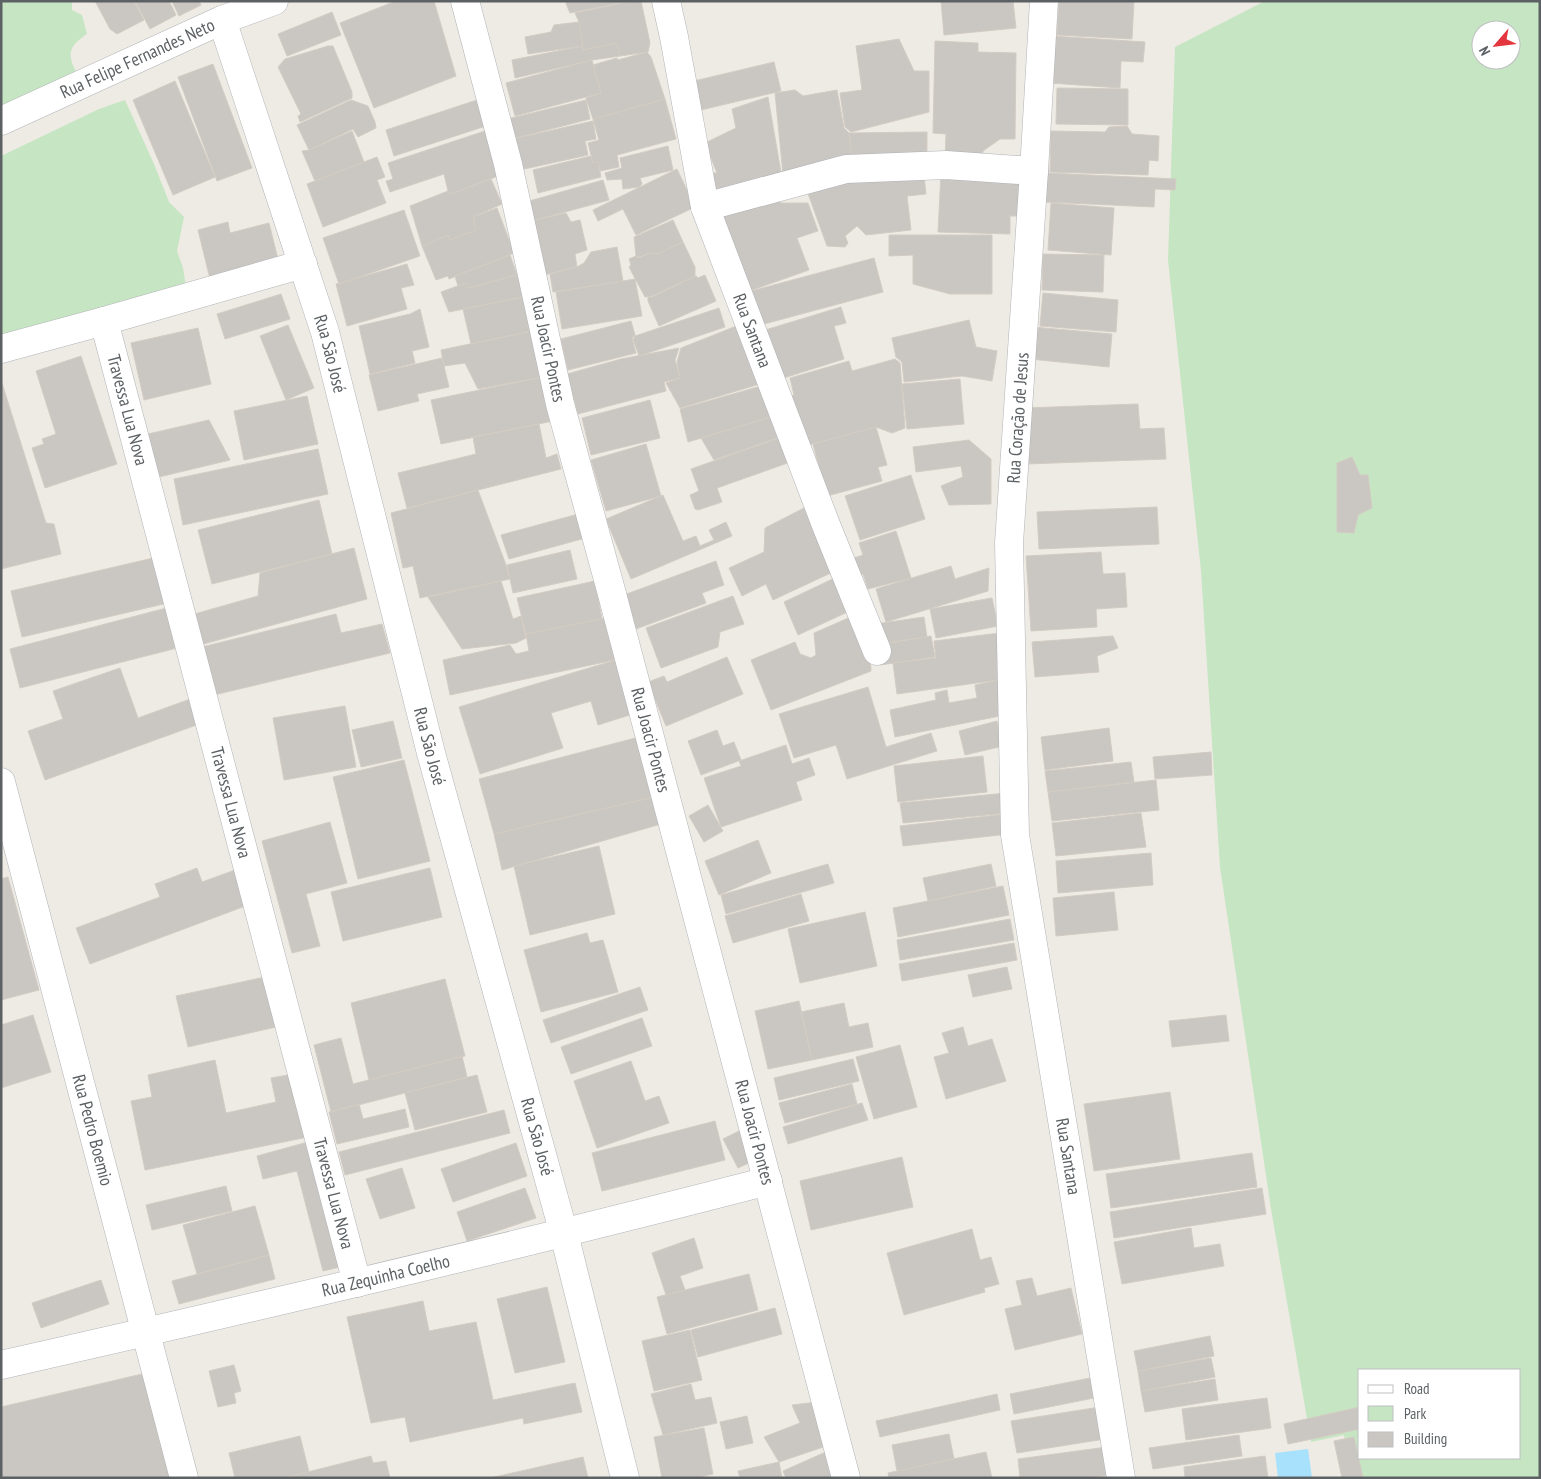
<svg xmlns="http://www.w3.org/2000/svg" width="1541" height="1479" viewBox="0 0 1541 1479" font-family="'PT Sans Narrow',sans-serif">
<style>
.green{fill:#c6e5c2;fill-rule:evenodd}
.water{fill:#a7e1fc}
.building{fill:#cac6c2;stroke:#d3ccc3}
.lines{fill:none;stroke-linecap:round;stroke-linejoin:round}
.minor-casing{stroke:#b0b3b6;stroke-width:29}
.minor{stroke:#fff;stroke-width:28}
.labels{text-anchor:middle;stroke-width:4;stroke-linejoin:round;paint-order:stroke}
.street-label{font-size:18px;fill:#5c6164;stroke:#fff}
</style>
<rect width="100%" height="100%" fill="#eeebe5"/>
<path class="green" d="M1,1H72V10L82,15L87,34C67,47 67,56 78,75L1,118Z
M1265,1H1540V1478H1351L1344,1435L1311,1442L1271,1209L1220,867L1201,571L1168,260L1175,47ZM1481,30H1511V60H1481ZM1360,1370H1520V1458H1360Z
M125,100L154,164L169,202L184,217L177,251L183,268L186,287L1,346V156L99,109Z"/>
<path class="water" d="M1308,1449L1312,1478H1278L1275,1453Z"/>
<path class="building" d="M95,1H134L144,20L117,34L110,29Z
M135,1H169L176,15L150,29Z
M172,1H199L201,5L179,16Z
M396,1H434L456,76L374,108L340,23Z
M565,1H629L570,13Z
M632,1H641L650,43L648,52L620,56L617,43L583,50L579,22L575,13Z
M941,1H1013L1016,28L944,35Z
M1059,1H1134L1132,39L1057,35Z
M332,12L341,35L287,56L278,34Z
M579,22L583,46L528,54L525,37L551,32L554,25Z
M1052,36L1145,42L1143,62L1121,61L1120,88L1050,83Z
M899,39L914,71H929V112L851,132L845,127L840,93L862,90L856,46Z
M935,41L978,43V52L1016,53L1015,139H1000L983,151L982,162L945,161L946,134L933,133Z
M617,43L620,56L592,60L515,78L512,60L583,46V50Z
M328,46H333L352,92V98L300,122L298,116L301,114L278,67L285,59Z
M647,52L651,57L665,99L593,119L586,98L601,93L593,65L617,58L618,60Z
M592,60L601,93L515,116L506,83Z
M774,62L781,91L701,110L694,81Z
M213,64L252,168L217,181L178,77Z
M175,81L215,177L173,195L133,100Z
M1057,88L1128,89V125L1056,124Z
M795,90L803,96L837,90L844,128L849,133L853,167L783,174L775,93Z
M768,97L783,184L720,202L709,173H717L705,143L736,128L732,109Z
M483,98L492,124L394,156L386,130Z
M665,99L676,139L617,155L619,167L600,171L598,162L593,163L588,143L599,140L593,119Z
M351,100L368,106L375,122L376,128L358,137L353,129L309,150L297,125Z
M586,100L590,119L508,140L503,120Z
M593,121L596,139L585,141L588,155L520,170L513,139Z
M1127,126L1132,134L1159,136L1158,161L1149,160L1148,175L1050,172L1051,131L1105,132L1109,127Z
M352,131L364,162L315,181L302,151L309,150Z
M485,131L498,176L451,194L448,191L444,174L390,192L386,181L393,179L388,163Z
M927,132V163L853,167L849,133Z
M668,146L673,170L640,178L642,184L639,187L623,189L622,179L607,180L605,173L622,168L620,158Z
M591,156L593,163L598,162L601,177L538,193L533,170Z
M377,157L385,177L377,180L386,203L323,227L307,184Z
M923,167L926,194L907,196L911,230L866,235L857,226L845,236L848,243L845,247L827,246L806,188Z
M677,169L695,207L636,235L623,209L598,221L593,210Z
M941,172L1028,175L1027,216H1010V234L938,232Z
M1047,173L1176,179L1175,190L1155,189L1154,207L1046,202Z
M491,179L502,204L473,217L476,230L450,240L448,235L422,246L410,206L448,191L451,194Z
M603,180L609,200L532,221L526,202Z
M775,195L781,203H808L818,231L797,238L809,270L741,294L714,217Z
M1051,203L1114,208L1111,255L1048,250Z
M497,208L514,253L449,279L448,276L436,280L422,246L448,235L450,240L476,230L473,217Z
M404,210L420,256L339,284L323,238Z
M566,213L571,222L580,220L587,250L575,254L577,267L544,275L532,221Z
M673,220L683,242L657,254L650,253L639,257L636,256L634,237Z
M228,222L230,233L269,223L279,263L210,279L198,230Z
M889,235H992V294H950L913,284V255L889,256Z
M683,242L695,267V276L652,296L645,297L629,267L631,265L629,259L636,256L639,258L650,253L657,254Z
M617,247L623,281L553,292L550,274L577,267L584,263L591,252Z
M1043,254L1104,255L1103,292L1042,290Z
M510,255L517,275L468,288L466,283L458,286L455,276Z
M874,258L883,292L753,327L744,293Z
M407,264L414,285L401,288L407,309L347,326L336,284Z
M517,275L523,297L449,312L441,292L466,283L468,288Z
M705,275L716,301L659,326L648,301V297H652L696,276L698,278Z
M635,279L642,316L562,329L556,292Z
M1043,293L1118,300L1116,332L1040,326Z
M281,294L290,319L225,339L217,314Z
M523,297L532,331L471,344L463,309Z
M841,307L846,323L834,326L844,359L777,380L762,331Z
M719,308L725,327L639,356L633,339L635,336Z
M420,309L429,347L412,351L415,363L370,374L359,326L410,314Z
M969,320L976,347L997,351L992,381L962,376L904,382L902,362L896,357L892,338Z
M631,321L635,335L632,338L636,353L568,370L561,339Z
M288,325L314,388L286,400L260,336Z
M739,325L763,383L680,408L666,383L680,378L677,362L681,348Z
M1033,327L1112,334L1109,367L1030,359Z
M198,328L211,384L144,400L131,343Z
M532,331L543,377L478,389L465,363L444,366L441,350Z
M679,348L675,360L680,378L664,382L666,391L578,414L567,374L621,359Z
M81,356L117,464L45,488L32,448L44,444L42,439L56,434L36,371Z
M442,358L449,387L417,394L419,401L378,411L369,375Z
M895,359L900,363L905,428L892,433L876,427L801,447L783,398L794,395L790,378L849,361L852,371Z
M543,377L553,421L441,444L431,400Z
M960,379L964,424L907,429L902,384Z
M1,380L46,523L54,524L61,554L1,569Z
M768,384L778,415L688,442L680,409Z
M307,396L318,444L244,460L234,411Z
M650,400L660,438L591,455L582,418Z
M1138,404L1140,429L1164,428L1166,459L1026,464L1024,408Z
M777,415L783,436L714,460L701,438Z
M209,420L230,460L159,477L148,434Z
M539,424L546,458L557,454L561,469L407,508L398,473L476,454L473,437Z
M876,427L887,465L878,467L882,481L827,496L813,444Z
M790,434L799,459L717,488L722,502L698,510L695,509L690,495L699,491L691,469Z
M969,440L991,459V504L949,505L941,486L963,477L961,466L916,472L913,447Z
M646,444L661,496L606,511L591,460Z
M318,449L328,494L183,525L174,479Z
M1352,457L1360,475H1368L1372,508L1358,515L1354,533L1337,532V463Z
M911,475L925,519L860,540L845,496Z
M478,490L506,565L510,579L420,598L413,566L403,568L391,513Z
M663,495L683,541L696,536L700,546L714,540L709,530L726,522L732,536L631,579L606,519Z
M319,500L332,554L212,584L198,530Z
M1157,507L1159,544L1039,549L1037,512Z
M804,508L835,571L773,600L766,584L742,596L729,568L764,552L765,528Z
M582,513L589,537L509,559L501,535Z
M896,531L911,578L868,589L863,574L857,576L851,559L863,555L859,543Z
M354,548L367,599L200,645L191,615L258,596L260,573Z
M570,550L577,579L513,593L507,565Z
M1101,552L1103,574L1125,573L1127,607L1096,609L1097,627L1031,631L1026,556Z
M162,556L172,602L22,637L11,591Z
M716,561L724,585L702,593L706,603L636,629L624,595Z
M951,566L955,579L989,568L988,591L886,622L876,589Z
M841,575L856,608L798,635L784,602Z
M501,581L513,619L521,616L526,638L516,643L462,649L428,597Z
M595,581L602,619L526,634L517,598Z
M733,596L744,624L720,632L718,647L661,668L646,628Z
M992,598L998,626L936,638L930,609Z
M174,606L185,646L20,688L10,649Z
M336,614L341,633L382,624L390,653L214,695L202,647Z
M853,616L870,655L871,671L771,710L751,660L795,642L800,654L811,658L816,655L814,633Z
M610,617L619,659L450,695L443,660L510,645L516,654L529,651L526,634Z
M924,617L927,637L878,644L875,624Z
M1000,633L998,680L897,694L893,663L936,658L934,641Z
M931,636L935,657L880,665L878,645Z
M1113,636L1118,648L1097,656L1099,672L1035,677L1032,642Z
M727,657L743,694L666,726L648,682L664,676L667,682Z
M619,659L636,713L598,725L591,701L551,713L563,748L480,774L459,707Z
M120,668L138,718L193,698L202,723L45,780L28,731L63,719L53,691Z
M998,680L1005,715L895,737L890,710L936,700L935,693L947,690L949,703L977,698L975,685Z
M868,687L886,747L931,733L937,751L847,779L836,745L794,758L779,714Z
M345,706L356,767L284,780L273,718Z
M393,721L402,758L361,767L352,730Z
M997,721L1003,746L965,755L959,731Z
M1109,728L1113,761L1045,770L1041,737Z
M717,730L723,746L734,742L741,760L701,775L688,741Z
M639,737L654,797L494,834L479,779Z
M786,745L792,764L809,758L815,775L796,782L802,800L721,827L704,778L741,766L739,761Z
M1211,752L1212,775L1155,779L1153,757Z
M983,756L987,792L898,802L894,766Z
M404,760L430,861L358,879L333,777Z
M1131,762L1134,782L1048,792L1045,771Z
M1156,780L1159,810L1052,821L1048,792Z
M1007,793L1008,813L903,823L900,803Z
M654,797L661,824L502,870L494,834Z
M708,805L723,831L704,842L689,816Z
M1141,813L1146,847L1056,856L1052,823Z
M1006,814L1008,834L903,846L900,826Z
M330,822L347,883L306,894L320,946L292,953L262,841Z
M758,840L771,873L719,895L705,861Z
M599,846L615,914L530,935L514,866Z
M1151,853L1153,885L1058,893L1056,861Z
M828,864L834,883L726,914L721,895Z
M991,864L996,886L928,901L923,878Z
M197,868L202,882L235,870L248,905L90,964L76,928L160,897L155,884Z
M430,868L442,917L343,941L331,892Z
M8,877L39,990L1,1000V879Z
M1003,886L1009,915L898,937L893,908Z
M1114,892L1118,930L1056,936L1053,898Z
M801,894L809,921L733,943L725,916Z
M865,912L877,966L800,983L788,929Z
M1010,919L1014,940L900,960L897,940Z
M587,933L590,943L603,940L618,992L541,1012L524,950Z
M1014,943L1017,960L902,981L899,964Z
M1007,967L1012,989L973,997L968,975Z
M265,977L276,1027L188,1047L176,996Z
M445,979L465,1056L369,1080L351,1003Z
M640,987L648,1010L551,1043L543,1020Z
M799,1001L812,1060L768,1069L755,1011Z
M844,1003L849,1027L868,1023L873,1047L812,1060L801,1012Z
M33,1015L51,1072L1,1088V1025Z
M1226,1015L1229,1041L1172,1047L1169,1021Z
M642,1018L652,1046L571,1074L561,1047Z
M963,1027L968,1046L992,1039L1006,1081L946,1099L934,1057L949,1053L942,1033Z
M341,1038L353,1084L462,1056L467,1077L331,1112L314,1045Z
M900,1045L917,1107L874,1119L856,1057Z
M853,1059L859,1081L779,1100L774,1078Z
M215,1060L226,1113L276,1102L271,1078L294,1074L308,1137L145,1170L131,1101L152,1097L148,1075Z
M631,1061L645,1101L659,1096L669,1123L597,1148L574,1081Z
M477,1075L487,1112L415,1130L405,1093Z
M852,1084L857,1104L785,1123L779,1103Z
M1170,1092L1180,1159L1094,1171L1084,1104Z
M862,1103L868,1120L788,1144L783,1127Z
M359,1104L363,1119L405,1109L409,1127L337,1144L329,1112Z
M504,1110L510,1133L345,1175L339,1152Z
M715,1121L725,1160L602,1191L592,1153Z
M741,1130L755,1160L738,1168L723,1139Z
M308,1142L340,1267L323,1271L297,1171L263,1179L257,1156Z
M516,1143L527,1176L453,1202L441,1169Z
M1252,1153L1257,1187L1111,1208L1106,1174Z
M902,1157L913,1207L811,1230L800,1181Z
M402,1168L415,1208L380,1219L366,1179Z
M226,1186L232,1211L152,1230L146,1205Z
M525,1188L536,1218L467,1241L457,1212Z
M1262,1188L1266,1214L1114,1238L1110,1212Z
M255,1206L269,1255L197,1274L183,1225Z
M1191,1228L1194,1248L1220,1244L1224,1266L1122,1284L1114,1242Z
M972,1229L980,1260L991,1257L999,1284L984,1288L985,1292L904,1315L887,1253Z
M694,1238L703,1268L680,1276L685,1290L666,1295L652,1253Z
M269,1255L275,1279L179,1304L172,1281Z
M749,1274L758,1310L667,1334L657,1297Z
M1032,1278L1037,1296L1071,1288L1082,1334L1015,1350L1005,1309L1022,1305L1016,1281Z
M101,1280L109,1304L41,1328L32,1303Z
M547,1287L565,1362L515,1373L497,1299Z
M423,1301L429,1331L476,1322L493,1400L575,1383L582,1412L524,1424L523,1418L410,1442L405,1417L371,1423L347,1317Z
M775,1308L782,1334L698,1357L691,1330Z
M690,1330L702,1380L654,1391L642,1341Z
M1210,1336L1214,1356L1138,1371L1134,1351Z
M1211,1358L1215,1377L1141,1391L1138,1371Z
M234,1365L241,1391L234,1393L236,1403L218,1407L209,1371Z
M155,1371L181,1478H1V1407Z
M1095,1377L1099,1397L1014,1414L1010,1394Z
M1215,1379L1218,1400L1145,1412L1141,1391Z
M691,1384L695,1400L711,1397L717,1423L663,1435L651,1394Z
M997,1394L1000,1410L880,1437L876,1421Z
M1267,1398L1271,1428L1186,1440L1182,1409Z
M818,1402L835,1443L779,1462L764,1437L800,1423L792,1405Z
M1100,1407L1105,1439L1017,1453L1011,1421Z
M1360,1407V1429L1288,1444L1284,1424Z
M747,1416L753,1443L726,1449L720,1422Z
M704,1428L713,1474L695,1478H662L654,1437Z
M949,1434L954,1459L897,1471L892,1445Z
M1239,1435L1242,1456L1153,1469L1149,1448Z
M300,1436L309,1472L284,1478H235L229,1453Z
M1354,1437L1363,1478H1342L1334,1441Z
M1107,1447L1110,1475L1085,1478H1020L1018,1459Z
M828,1451L839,1478H786L783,1471Z
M986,1452L992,1478H889L888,1473Z
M371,1456L373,1463L386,1461L390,1478H284Z
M1265,1456L1268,1478H1185L1184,1467Z
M583,1457L588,1478H490Z
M779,1462L782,1478H740L738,1471Z"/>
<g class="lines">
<defs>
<g id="minor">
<path id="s1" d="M465,1L508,164L560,404L612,594L846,1478"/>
<path id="s2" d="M666,1L674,37L705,207L826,525L877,651"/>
<path id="s3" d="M1044,1L1034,171L1009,543L1015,835L1121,1478"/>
<path id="s4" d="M222,20L325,332L431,753L564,1234L625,1478"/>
<path id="s5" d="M1,121L222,20L274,1"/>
<path d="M705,207L846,169L946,165L1034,171"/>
<path id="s6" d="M104,321L357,1283"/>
<path d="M1,349L104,321L303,264"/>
<path id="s7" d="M1,782L184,1478"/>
<path id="s8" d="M1,1365C258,1307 513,1247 768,1181"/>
</g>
</defs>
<use href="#minor" class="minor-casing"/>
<use href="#minor" class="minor"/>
</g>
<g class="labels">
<g class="street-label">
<text dy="6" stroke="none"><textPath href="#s5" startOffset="150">Rua Felipe Fernandes Neto</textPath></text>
<text dy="6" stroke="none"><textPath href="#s2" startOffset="342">Rua Santana</textPath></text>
<text dy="6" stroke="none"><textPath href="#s1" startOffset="358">Rua Joacir Pontes</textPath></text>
<text dy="6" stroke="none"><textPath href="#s4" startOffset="351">Rua São José</textPath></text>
<text dy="6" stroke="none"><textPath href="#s6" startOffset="92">Travessa Lua Nova</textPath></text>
<text transform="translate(1018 418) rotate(-86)" y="6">Rua Coração de Jesus</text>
<text dy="6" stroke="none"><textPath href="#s1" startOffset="762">Rua Joacir Pontes</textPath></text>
<text dy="6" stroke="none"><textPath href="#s4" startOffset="756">Rua São José</textPath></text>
<text dy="6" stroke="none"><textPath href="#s6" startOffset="498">Travessa Lua Nova</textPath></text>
<text dy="6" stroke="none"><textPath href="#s7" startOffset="360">Rua Pedro Boemio</textPath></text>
<text dy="6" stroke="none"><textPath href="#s1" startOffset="1168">Rua Joacir Pontes</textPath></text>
<text dy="6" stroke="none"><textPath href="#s4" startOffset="1161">Rua São José</textPath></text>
<text dy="6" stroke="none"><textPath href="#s3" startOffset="1161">Rua Santana</textPath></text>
<text dy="6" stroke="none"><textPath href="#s6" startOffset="902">Travessa Lua Nova</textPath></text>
<text dy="6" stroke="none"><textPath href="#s8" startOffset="395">Rua Zequinha Coelho</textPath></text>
</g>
</g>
<rect width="1541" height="1479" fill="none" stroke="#5c6164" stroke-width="5"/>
<rect x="1358" y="1369" width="162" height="90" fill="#ffffff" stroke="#bec0c1"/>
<rect x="1368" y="1385" width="25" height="8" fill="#ffffff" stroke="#bec0c1"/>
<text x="1404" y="1394" font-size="15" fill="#5c6164">Road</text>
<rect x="1368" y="1406" width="25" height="15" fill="#c6e5c2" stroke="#bec0c1"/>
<text x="1404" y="1419" font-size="15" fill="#5c6164">Park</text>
<rect x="1368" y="1432" width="25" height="15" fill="#cac6c2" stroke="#bec0c1"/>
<text x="1404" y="1444" font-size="15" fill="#5c6164">Building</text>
<g transform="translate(1496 45) rotate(242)"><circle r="24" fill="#ffffff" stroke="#bec0c1"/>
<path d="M0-4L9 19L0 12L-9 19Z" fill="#e3363e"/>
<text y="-8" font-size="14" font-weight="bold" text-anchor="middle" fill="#5c6164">N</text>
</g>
</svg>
